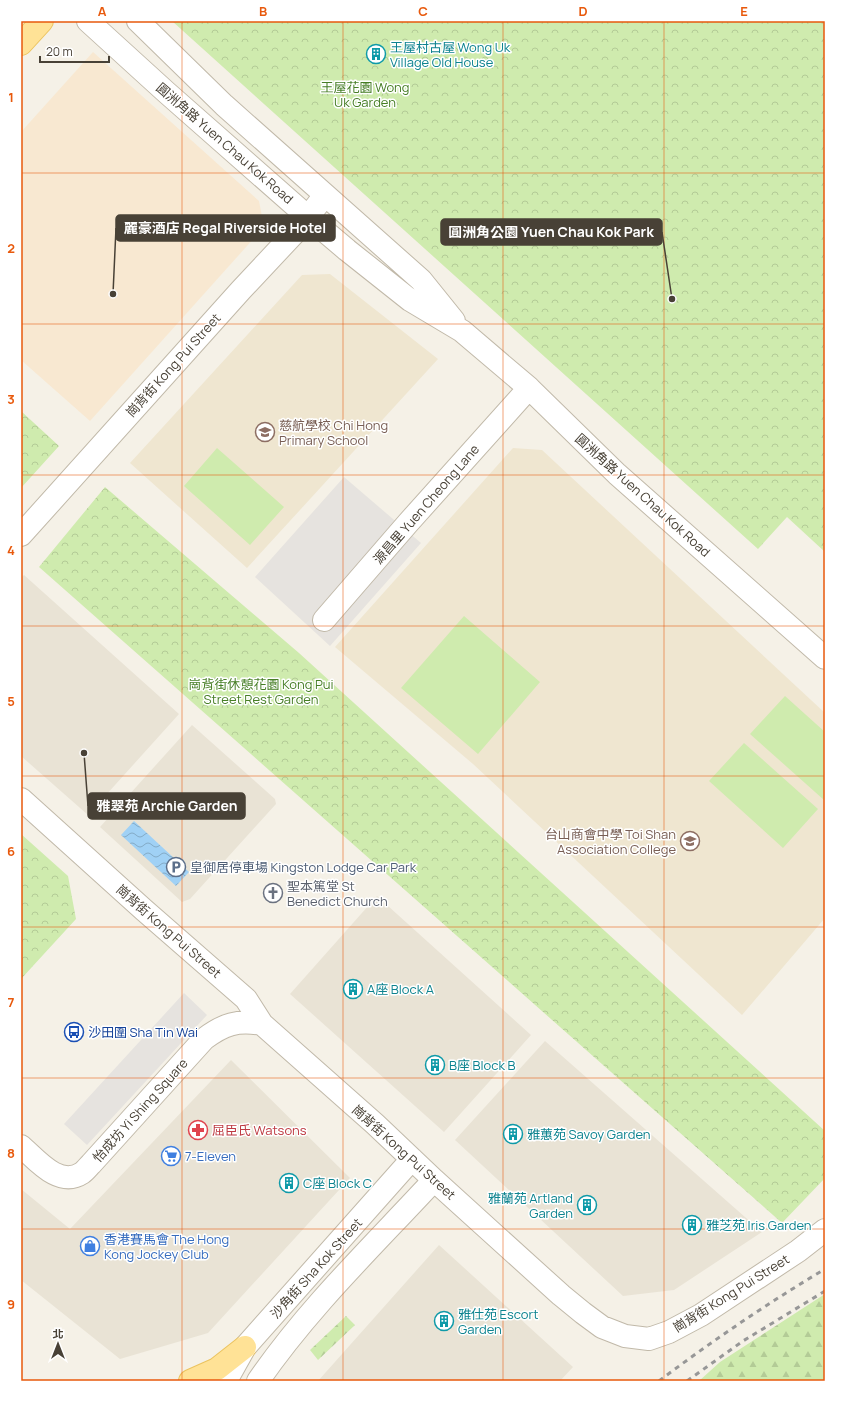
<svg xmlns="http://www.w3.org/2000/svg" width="846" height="1402" viewBox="0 0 846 1402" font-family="Manrope,'Noto Sans TC',sans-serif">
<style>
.residential{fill:#e9e3d5}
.commercial{fill:#f8e8d1}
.education{fill:#efe6d0}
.green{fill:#cfebae}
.forest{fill:url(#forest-firs)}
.park{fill:url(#park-crowns)}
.parking{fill:#e6e3df}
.water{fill:url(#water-waves)}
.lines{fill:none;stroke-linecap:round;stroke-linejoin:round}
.minor-casing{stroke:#c1b9a9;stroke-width:24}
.major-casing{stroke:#ebc35f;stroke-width:24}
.minor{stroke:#fff;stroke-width:22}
.major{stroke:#ffe296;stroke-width:22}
.rail{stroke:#979797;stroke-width:3;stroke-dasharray:5 5;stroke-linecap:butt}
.grid{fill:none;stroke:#e8590c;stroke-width:1;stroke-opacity:0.55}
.labels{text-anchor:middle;stroke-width:3;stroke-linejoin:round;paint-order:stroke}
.culture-label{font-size:13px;fill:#0d838f;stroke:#fff;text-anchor:start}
.park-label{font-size:13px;fill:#467e25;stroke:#fff}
.street-label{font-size:13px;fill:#484136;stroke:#fff}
.education-label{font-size:13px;fill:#785e54;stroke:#fff;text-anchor:start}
.service-label{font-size:13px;fill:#4e5e75;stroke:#fff;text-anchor:start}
.worship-label{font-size:13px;fill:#5b616d;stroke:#fff;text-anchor:start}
.transit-label{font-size:13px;fill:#164399;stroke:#fff;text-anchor:start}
.health-label{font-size:13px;fill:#be3a42;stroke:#fff;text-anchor:start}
.shop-label{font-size:13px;fill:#366cbe;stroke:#fff;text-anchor:start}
.leader{fill:none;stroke:#484136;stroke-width:1.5}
.callout-dot{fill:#484136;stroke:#fff;stroke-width:1.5}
.callout{fill:#484136;stroke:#484136;stroke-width:1.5}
.callout-label{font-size:14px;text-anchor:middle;font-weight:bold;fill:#fff}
.neatline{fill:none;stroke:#e8590c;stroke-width:1.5}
.grid-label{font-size:13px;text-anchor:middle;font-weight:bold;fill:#e8590c}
</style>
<defs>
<pattern id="forest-firs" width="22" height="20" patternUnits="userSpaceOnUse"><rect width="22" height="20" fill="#cfebae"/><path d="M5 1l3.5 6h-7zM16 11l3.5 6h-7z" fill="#b3cb96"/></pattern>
<pattern id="park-crowns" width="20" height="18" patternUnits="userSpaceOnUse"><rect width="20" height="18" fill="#cfebae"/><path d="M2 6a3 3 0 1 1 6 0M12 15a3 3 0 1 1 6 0" fill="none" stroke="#b3cb96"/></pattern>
<pattern id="water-waves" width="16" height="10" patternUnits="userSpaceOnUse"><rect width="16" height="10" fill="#a0d1f5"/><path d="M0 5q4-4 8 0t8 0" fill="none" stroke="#84abc7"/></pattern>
</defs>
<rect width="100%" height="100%" fill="#f5f1e7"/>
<path class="residential" d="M24,575L179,714L88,815L21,756V578Z
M192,725L275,799L276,804L190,899L182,902L100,827Z
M377,896L531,1035L444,1132L290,994Z
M545,1041L762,1232L674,1290L623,1296L455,1140Z
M231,1060L350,1178L208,1333L120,1359L21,1280V1189L70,1229Z
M439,1245L573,1367L560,1381H318Z"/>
<path class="commercial" d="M93,52L259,201L264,227L90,421L21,360V132Z"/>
<path class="education" d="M330,274L438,359L247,568L130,463L302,275Z
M513,448L542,450L825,713V918L742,1015L473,764L335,647Z"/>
<path class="green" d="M217,448L284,507L250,545L184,486Z
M464,616L540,682L478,754L401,688Z
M785,696L825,732L824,800L750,734Z
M744,743L818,809L783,848L709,781Z"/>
<path class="forest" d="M825,1294V1381H699L720,1362Z
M346,1316L355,1325L318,1360L310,1350Z"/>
<path class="park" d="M172,21H825V552L787,517L758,549Z
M21,411L59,446L21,488Z
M105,487L299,653L825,1131V1178L782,1223L39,567Z
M21,834L68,876L76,919L21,979Z"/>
<path class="parking" d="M344,477L421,543L330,646L255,577Z
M184,993L207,1015L87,1145L64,1124Z"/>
<path class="water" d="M134,821L189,872L176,886L121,835Z"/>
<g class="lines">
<defs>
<path id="minor" d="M88,21L166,92L308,217L347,250L410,300L462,331L529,388L617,474L825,658
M138,21L224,105L421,280L454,321
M21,535L241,290L301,226L325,195
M324,620L408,523L529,388
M21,799L144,910L246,999L262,1024L375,1124L434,1180L561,1295L583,1313L602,1327L625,1336L649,1339L669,1332L701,1315L798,1251L825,1230
M21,1146C37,1160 59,1188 82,1173C85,1171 88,1167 91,1164L204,1039C224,1024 237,1020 262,1024
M226,1381L245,1347L412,1159
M258,1381C309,1307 374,1245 434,1180"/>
<path id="major" d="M21,44L42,21
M190,1381L217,1369L245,1347"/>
</defs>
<use href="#minor" class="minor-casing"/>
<use href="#major" class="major-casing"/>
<use href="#minor" class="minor"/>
<use href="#major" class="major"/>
<path class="rail" d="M659,1381C712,1341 768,1303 825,1269
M687,1381L743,1341L825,1291"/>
</g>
<path class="grid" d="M182,21V1381M343,21V1381M503,21V1381M664,21V1381M21,173H825M21,324H825M21,475H825M21,626H825M21,776H825M21,927H825M21,1078H825M21,1229H825"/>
<defs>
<symbol id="building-ring" viewBox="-11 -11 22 22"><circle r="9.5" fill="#fff" stroke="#0f9aa8" stroke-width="1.5"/><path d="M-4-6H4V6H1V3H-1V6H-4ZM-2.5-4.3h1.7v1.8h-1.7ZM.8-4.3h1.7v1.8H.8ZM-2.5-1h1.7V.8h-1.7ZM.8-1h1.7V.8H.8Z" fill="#0f9aa8"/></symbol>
<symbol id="school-ring" viewBox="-11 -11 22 22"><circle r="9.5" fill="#fff" stroke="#8d6e63" stroke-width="1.5"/><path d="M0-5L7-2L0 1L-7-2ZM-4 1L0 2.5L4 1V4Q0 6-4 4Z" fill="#8d6e63"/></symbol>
<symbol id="parking-ring" viewBox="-11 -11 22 22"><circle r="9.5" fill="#fff" stroke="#5c6f8a" stroke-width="1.5"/><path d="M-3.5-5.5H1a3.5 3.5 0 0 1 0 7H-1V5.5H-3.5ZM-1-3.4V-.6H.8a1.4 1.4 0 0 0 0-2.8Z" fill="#5c6f8a"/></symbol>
<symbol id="church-ring" viewBox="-11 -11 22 22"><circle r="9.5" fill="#fff" stroke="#6b7280" stroke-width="1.5"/><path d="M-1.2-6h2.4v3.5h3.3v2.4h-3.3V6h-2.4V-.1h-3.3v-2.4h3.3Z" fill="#6b7280"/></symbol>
<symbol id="bus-ring" viewBox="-11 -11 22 22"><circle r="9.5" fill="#fff" stroke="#1a4fb4" stroke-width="1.5"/><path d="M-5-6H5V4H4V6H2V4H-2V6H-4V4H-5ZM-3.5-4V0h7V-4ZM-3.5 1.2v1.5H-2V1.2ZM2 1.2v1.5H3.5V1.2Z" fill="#1a4fb4"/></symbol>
<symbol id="pharmacy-ring" viewBox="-11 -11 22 22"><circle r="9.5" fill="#fff" stroke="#e0444e" stroke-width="1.5"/><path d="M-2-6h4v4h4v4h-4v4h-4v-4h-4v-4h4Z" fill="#e0444e"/></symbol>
<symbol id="supermarket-ring" viewBox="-11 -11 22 22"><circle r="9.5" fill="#fff" stroke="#3f7fe0" stroke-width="1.5"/><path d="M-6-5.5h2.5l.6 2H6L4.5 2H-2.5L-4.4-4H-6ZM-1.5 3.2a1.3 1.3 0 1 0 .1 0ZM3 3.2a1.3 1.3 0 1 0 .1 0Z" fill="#3f7fe0"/></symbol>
<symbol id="shop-ring" viewBox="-11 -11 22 22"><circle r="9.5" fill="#fff" stroke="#3f7fe0" stroke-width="1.5"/><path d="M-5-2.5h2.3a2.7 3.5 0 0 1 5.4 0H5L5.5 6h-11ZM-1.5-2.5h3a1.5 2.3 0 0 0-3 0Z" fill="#3f7fe0"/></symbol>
</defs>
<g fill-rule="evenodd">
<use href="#building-ring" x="365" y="43" width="22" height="22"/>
<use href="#school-ring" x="254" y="421" width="22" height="22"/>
<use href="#school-ring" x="679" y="830" width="22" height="22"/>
<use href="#parking-ring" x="165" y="856" width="22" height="22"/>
<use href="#church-ring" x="262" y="882" width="22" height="22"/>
<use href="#building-ring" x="342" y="978" width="22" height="22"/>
<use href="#bus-ring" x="63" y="1021" width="22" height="22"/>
<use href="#building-ring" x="424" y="1054" width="22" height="22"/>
<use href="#pharmacy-ring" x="187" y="1119" width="22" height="22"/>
<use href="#building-ring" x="502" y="1123" width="22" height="22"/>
<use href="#supermarket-ring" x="160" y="1145" width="22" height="22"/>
<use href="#building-ring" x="278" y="1172" width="22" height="22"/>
<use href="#building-ring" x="576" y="1194" width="22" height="22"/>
<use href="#building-ring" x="681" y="1214" width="22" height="22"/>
<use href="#shop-ring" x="79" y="1235" width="22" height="22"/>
<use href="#building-ring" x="433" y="1310" width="22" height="22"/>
</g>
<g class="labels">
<g class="culture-label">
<text x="390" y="52">王屋村古屋 Wong Uk<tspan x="390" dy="15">Village Old House</tspan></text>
<text x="367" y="994">A座 Block A</text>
<text x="449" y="1070">B座 Block B</text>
<text x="527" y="1139">雅蕙苑 Savoy Garden</text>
<text x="303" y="1188">C座 Block C</text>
<text x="573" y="1203" text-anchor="end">雅蘭苑 Artland<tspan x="573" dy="15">Garden</tspan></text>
<text x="706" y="1230">雅芝苑 Iris Garden</text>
<text x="458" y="1319">雅仕苑 Escort<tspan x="458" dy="15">Garden</tspan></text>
</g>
<g class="park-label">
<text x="365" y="92">王屋花園 Wong<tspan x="365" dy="15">Uk Garden</tspan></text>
<text x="261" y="689">崗背街休憩花園 Kong Pui<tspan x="261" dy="15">Street Rest Garden</tspan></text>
</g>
<g class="street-label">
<text transform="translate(225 143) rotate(41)" y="5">圓洲角路 Yuen Chau Kok Road</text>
<text transform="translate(173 365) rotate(-48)" y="5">崗背街 Kong Pui Street</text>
<text transform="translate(643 495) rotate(42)" y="5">圓洲角路 Yuen Chau Kok Road</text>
<text transform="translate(426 504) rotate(-49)" y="5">源昌里 Yuen Cheong Lane</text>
<text transform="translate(169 931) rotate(41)" y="5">崗背街 Kong Pui Street</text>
<text transform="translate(140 1110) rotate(-48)" y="5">怡成坊 Yi Shing Square</text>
<text transform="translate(404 1152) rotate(42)" y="5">崗背街 Kong Pui Street</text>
<text transform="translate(316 1268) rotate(-48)" y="5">沙角街 Sha Kok Street</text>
<text transform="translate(731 1293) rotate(-32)" y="5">崗背街 Kong Pui Street</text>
</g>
<g class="education-label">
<text x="279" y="430">慈航學校 Chi Hong<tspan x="279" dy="15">Primary School</tspan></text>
<text x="676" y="839" text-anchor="end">台山商會中學 Toi Shan<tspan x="676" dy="15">Association College</tspan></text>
</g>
<g class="service-label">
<text x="190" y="872">皇御居停車場 Kingston Lodge Car Park</text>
</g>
<g class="worship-label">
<text x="287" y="891">聖本篤堂 St<tspan x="287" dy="15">Benedict Church</tspan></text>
</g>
<g class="transit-label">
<text x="88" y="1037">沙田圍 Sha Tin Wai</text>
</g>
<g class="health-label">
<text x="212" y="1135">屈臣氏 Watsons</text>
</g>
<g class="shop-label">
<text x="185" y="1161">7-Eleven</text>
<text x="104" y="1244">香港賽馬會 The Hong<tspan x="104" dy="15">Kong Jockey Club</tspan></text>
</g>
</g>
<path class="leader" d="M113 294L116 228M672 299L662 232M84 753L88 806"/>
<g class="callout-dot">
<circle cx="113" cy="294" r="4"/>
<circle cx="672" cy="299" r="4"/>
<circle cx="84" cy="753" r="4"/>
</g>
<g class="callout">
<rect x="116" y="215" width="219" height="26" rx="4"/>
<rect x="441" y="219" width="221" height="26" rx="4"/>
<rect x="88" y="793" width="157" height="26" rx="4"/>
</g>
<g class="callout-label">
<text x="225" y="233">麗豪酒店 Regal Riverside Hotel</text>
<text x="551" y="237">圓洲角公園 Yuen Chau Kok Park</text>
<text x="167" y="811">雅翠苑 Archie Garden</text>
</g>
<rect width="846" height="1402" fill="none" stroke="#ffffff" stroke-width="44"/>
<g transform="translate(58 1344)" stroke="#ffffff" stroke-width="3" paint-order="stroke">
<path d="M0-3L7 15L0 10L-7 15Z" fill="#484136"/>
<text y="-6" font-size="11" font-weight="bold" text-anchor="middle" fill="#484136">北</text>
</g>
<path d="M40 56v6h69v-6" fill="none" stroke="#484136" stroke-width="2"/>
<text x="46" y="56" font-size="12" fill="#484136" stroke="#ffffff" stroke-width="3" paint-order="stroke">20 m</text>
<rect x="22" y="22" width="802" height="1358" class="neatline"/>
<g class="grid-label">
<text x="102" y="16">A</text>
<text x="263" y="16">B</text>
<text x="423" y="16">C</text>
<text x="583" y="16">D</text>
<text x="744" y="16">E</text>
<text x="11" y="102">1</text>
<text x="11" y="253">2</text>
<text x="11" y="404">3</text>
<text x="11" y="555">4</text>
<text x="11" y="706">5</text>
<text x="11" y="856">6</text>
<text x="11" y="1007">7</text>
<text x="11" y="1158">8</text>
<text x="11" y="1309">9</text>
</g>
</svg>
